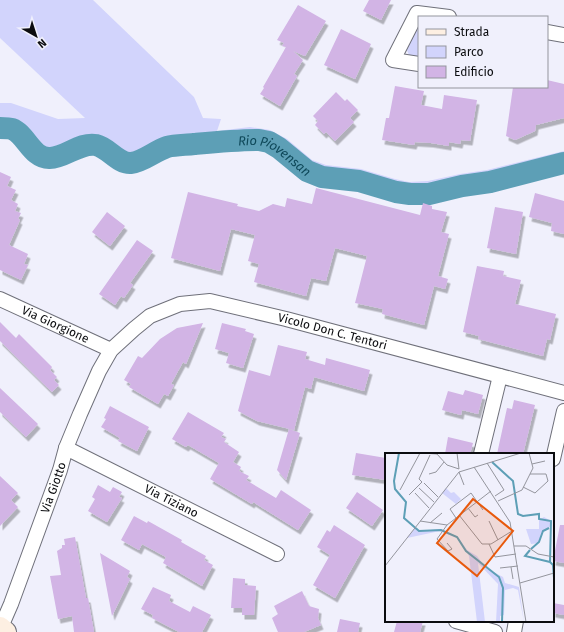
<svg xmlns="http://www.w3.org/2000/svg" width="564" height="632" viewBox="0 0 564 632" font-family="'Fira Sans',sans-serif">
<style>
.green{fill:#d2d4fc}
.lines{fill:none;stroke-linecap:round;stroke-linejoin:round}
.river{stroke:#5d9fb6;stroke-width:22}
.building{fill:#d2b4e5;filter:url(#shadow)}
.street-casing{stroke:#6f707a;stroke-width:16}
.secondary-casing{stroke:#6f707a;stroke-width:22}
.street{stroke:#fff;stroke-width:14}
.secondary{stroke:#fdefe2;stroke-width:20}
.labels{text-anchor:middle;stroke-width:4;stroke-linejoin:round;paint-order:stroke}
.street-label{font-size:12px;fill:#0b0c0f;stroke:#f0f0fc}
.water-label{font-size:13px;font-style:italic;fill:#0f495a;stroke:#f0f0fc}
.inset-river{fill:none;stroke:#5d9fb6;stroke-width:2}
.inset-road{fill:none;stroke:#94959d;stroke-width:1}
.view{fill:#e8590c;fill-opacity:0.15;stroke:#e8590c;stroke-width:2}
.inset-edge{fill:none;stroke:#0b0c0f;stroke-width:2}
</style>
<defs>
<filter id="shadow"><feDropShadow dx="2.5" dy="4.5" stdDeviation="0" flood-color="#0004"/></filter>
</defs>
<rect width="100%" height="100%" fill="#f0f0fc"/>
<path class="green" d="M0,0H93L194,97L203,118L221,119L217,131L250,127L270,130L287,139L312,160L326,165L361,169L395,179L409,182L428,181L460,174L487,170L564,151V172L491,190L464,194L431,202L408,203L389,199L357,189L321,186L302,178L269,152L250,147L196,153L172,154L155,162L142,169L127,173L114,167L96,153H92L75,158L54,167H42L27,158L9,137L0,136V103H11L58,119L85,118L0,38Z
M419,21V57L409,55L406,48Z"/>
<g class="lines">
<path class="river" id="s1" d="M0,128C4,128 9,128 12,129C26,134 32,159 50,158C65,158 80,142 96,145C109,148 118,164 131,163C143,162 155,151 167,147C175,145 186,145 194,144C216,142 237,140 259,140L269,142L279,148L307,171L322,177L359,181L396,192L410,194H429L462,186L490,182L564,163"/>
</g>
<path class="building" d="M369,0H391L381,20L363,11Z
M298,5L326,21L305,56L293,51L303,60L294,74L297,76L280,106L260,94L264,88L263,87L286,47L282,46L284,43L277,40Z
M341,29L371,44L355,79L324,65Z
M547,80L564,84V118L536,125L535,131L515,140L506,136L513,87H547Z
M395,86L424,91L421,105L442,109L444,95L477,100L470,141L461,140L460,144L449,142V146L431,143L415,142L414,145L382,140L386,118H389Z
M336,92L345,101L347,99L358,110L350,118L354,122L335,141L326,132L324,134L315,125L318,121L313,116Z
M0,172L11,177L7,186L16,190L11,200L18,204L15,211L21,213L18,219L20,220L9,245L28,254L24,264L28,265L21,280L0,270Z
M316,188L420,215L423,203L432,206V209L447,212L441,232L449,234L438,276L448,279L445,289L434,286L424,325L382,314L383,309L355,303L367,256L335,248L326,281L311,278L306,296L254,282L259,264L248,261L255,235L231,229L220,271L171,258L188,192L238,204L237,206L259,211L273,204L285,207L287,198L312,204Z
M535,193L564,201V234L551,231L552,223L529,217Z
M495,207L523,212L516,254L487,248Z
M107,212L125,226L110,246L92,232Z
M137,240L153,251L130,283L133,285L124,298L121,296L115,305L99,294Z
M477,266L504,271L503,276L521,280L515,304L556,314L550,340L547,339L543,356L478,339L479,336L463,332Z
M0,322L16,338L19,334L52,367L50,370L57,377L54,380L59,385L52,392L0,341Z
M203,323L186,364L183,362L171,384L174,385L168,396L164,394L158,404L129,387L131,384L124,380L138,356L142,358L160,339L177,328Z
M222,323L246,329L245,331L254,334L243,368L226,363L229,353L215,349Z
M278,345L307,352L305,359L325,365L326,358L370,370L364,391L314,377L311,389L305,387L294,430L257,421L238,411L249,370L270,376Z
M0,388L38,424L26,437L0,412Z
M465,390L483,395L478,414L462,410L461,415L442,410L448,391L463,395Z
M514,400L535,405L523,454H497L507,408L512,409Z
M110,406L149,427L137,451L118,441L120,438L101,427L106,419L104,418Z
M188,412L224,433L221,437L226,439L224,442L239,452L233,462L241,467L239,471L249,476L246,480L276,498L281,490L311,510L298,530L253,502L252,504L210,479L219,463L188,445L186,447L172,439Z
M289,429L300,433L286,480L277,470Z
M448,437L473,443L470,454H445Z
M356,453L386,458V480L352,475Z
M0,476L18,493L11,500L18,507L0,526Z
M98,485L110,492L113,487L122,492L119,497L122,498L107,522L88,511L95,499L92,497Z
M357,492L383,510L372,526L346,508Z
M134,516L147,523L148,521L182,540L181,542L206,556L204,560L213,565L202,586L163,563L166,557L142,544L139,550L121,540Z
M334,525L365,545L335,598L313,585L330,555L317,547L327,530L330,532Z
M560,525H564V563L553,561Z
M75,537L86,598H88L94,632H74L72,616L58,619L50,576L61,575L57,551L62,548V545H65L64,539Z
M100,553L130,571L127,577L130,579L112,616Z
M233,578L245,579V585L256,586L254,615H242V608H231Z
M153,587L171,595L169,601L190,612L193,606L211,615L202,632H179L152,618L153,615L141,609Z
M302,591L309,606L319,609L318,618L321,625L304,632H278L272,618L278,614L274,606Z
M553,603L564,605V615L553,613Z
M340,619L360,623L358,632H337Z
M397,621H423L420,632H394Z"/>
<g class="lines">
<defs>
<g id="street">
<path d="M547,32L564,35"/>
<path d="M419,64L393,60L417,13L449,17"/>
<path id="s2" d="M0,299L111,350"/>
<path id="s3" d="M66,448L277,554"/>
<path d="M481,454L500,376"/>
<path d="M553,459L564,411"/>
<path d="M456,621L495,632"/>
<path id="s4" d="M1,627L11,604L60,470L66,448L80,414L99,371L111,350L134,329L150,316L180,304L210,301L286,319L564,393"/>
<path d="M514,632L516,621"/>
</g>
<path id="secondary" d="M0,627L6,632"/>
</defs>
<use href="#street" class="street-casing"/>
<use href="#secondary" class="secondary-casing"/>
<use href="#street" class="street"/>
<use href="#secondary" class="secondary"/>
</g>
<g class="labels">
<g class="street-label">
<text dy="4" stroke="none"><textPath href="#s2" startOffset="61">Via Giorgione</textPath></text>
<text dy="4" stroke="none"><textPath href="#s4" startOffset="539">Vicolo Don C. Tentori</textPath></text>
<text dy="4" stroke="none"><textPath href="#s4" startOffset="149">Via Giotto</textPath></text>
<text dy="4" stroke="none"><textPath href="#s3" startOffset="118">Via Tiziano</textPath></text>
</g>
<g class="water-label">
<text dy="5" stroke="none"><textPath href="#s1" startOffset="302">Rio Piovensan</textPath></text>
</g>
</g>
<g transform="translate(385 453)">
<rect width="169" height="169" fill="#f0f0fc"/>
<path d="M61,35L66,40L69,39L76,46L71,51L57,40ZM159,64L166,68V73L156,80L154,90L146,91L141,76H154V67ZM30,75L36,78L56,76L73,84L82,97L92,103L101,115L118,124L120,130L134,134L139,169L133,137L128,135L120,137L119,162L115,163V169H111L113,131L93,110L100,169H92L84,103L78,92L72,85L55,78L22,85Z" fill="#d2d4fc"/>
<path class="inset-river" d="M14,0L9,28L10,36L21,49L19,65L34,78L56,77L72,84L81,98L114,124L118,135L117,169M107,9L128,28L133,61L138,63L154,61V66L166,68L165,109L168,112L169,125M146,96L154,89L158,78L164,75M145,97L140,103L165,109"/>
<path class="inset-road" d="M36,0L52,1M51,0L62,12L74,16M72,0L74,16M102,10L119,37L110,43M147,11L160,8M89,14L125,69L141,169M74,19L79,32M44,21L51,19L59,9M39,30L53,44M138,34L150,40L163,28L161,21H145M34,35L49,49M15,37L35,0M30,40L44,55M24,42L37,29L34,26L45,2M113,48L137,37L148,15L144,0M83,55L90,64L93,62M74,62L97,91H106L127,78M71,65L65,56L86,40L98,57M35,68L62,72L106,38M104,68L113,87M45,70L57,60M62,90L67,96L63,98L52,86L62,72M104,91L110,104L131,101M129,93H141L153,101L169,104M0,113L74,19L136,0M126,114L128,126M115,115L133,113M135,130L169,120"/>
<path class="view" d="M88,46L128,78L92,123L52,90Z"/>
<rect width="169" height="169" class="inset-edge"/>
</g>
<rect x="418" y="16" width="130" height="72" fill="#f0f0fc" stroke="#94959d"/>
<rect x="426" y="29" width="20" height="6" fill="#fdefe2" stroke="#94959d"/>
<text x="454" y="36" font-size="12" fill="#0b0c0f">Strada</text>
<rect x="426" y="46" width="20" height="12" fill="#d2d4fc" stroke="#94959d"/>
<text x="454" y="56" font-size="12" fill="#0b0c0f">Parco</text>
<rect x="426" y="66" width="20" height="12" fill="#d2b4e5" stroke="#94959d"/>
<text x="454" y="76" font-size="12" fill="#0b0c0f">Edificio</text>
<g transform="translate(36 36) rotate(141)" stroke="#f0f0fc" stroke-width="3" paint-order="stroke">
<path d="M0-3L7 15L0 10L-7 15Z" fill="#0b0c0f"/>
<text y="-6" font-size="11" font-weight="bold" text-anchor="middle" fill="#0b0c0f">N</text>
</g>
</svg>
